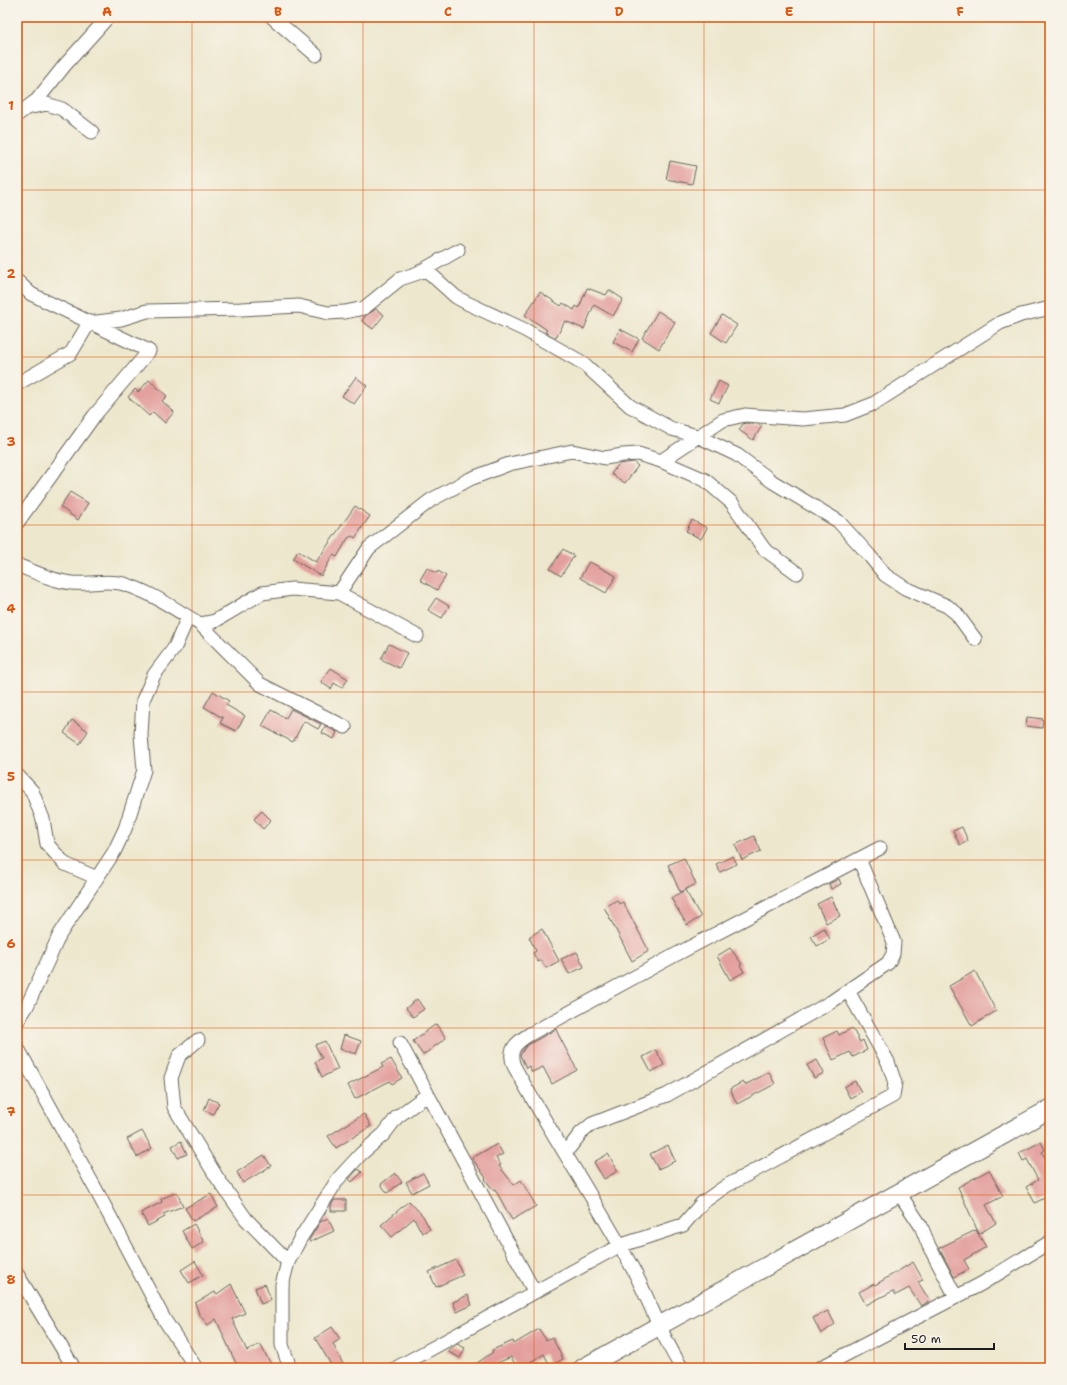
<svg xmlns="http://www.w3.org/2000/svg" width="1067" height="1385" viewBox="0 0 1067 1385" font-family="'Shantell Sans',sans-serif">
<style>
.building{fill:#e39f9c}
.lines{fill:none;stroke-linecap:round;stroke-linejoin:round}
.street-casing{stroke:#65635a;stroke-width:15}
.secondary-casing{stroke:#65635a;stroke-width:20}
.street{stroke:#fff;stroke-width:13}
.secondary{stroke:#fff;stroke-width:18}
.grid{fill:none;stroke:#de560d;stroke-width:1;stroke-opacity:0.55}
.neatline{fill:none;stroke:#de560d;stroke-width:1.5}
.grid-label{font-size:13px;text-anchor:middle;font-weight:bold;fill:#de560d}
</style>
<rect width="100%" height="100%" fill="#f7f3e8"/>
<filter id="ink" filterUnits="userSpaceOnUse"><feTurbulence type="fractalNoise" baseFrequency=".025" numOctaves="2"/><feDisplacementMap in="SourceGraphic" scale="8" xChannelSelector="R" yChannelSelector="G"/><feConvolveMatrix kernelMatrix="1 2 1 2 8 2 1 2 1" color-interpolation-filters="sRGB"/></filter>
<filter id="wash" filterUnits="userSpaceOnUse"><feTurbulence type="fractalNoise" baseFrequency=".012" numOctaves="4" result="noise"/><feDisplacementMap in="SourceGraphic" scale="16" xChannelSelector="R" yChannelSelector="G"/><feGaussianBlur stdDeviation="0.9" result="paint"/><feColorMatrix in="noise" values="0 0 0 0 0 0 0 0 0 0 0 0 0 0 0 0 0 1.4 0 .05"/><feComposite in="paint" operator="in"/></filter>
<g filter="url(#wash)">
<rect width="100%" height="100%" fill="#ede7cd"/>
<g id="blocks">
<path class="building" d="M670,161L696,166L692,184L666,179Z
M587,288L606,295L609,290L623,299L613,316L594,305L584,329L565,321L556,338L545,332L547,330L525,315L540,292L561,306L563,303L574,310L576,306L579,308Z
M376,309L384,315L373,329L362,321L366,315Z
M658,311L675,322L659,349L642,338Z
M722,315L737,325L726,343L711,333Z
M620,329L639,339L632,352L613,342Z
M356,377L367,386L354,404L342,396Z
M149,380L167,396L162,401L174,412L165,423L153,412L149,416L128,397L135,389L138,392Z
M719,381L728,386L719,403L710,399Z
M746,423L758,424L762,426L753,440L739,430L743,424Z
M633,462L638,466L625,483L611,474L619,464Z
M70,492L88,503L78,520L60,507Z
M355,506L370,516L355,538L352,536L348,538L337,557L333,555L321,576L293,559L298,551L316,562Z
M692,520L707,528L701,539L686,531Z
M563,549L574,556L561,576L550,569Z
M590,562L616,576L606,593L580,578L588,563Z
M427,568L437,573L438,571L446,576L437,590L420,580Z
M436,598L449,606L442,618L428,610Z
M389,644L407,653L399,668L381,659Z
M331,668L348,679L342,688L334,683L331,689L321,682Z
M213,691L229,701L226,705L245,716L236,731L220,723L223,718L204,707Z
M291,709L321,724L318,729L304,721L293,742L262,726L271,710L286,718Z
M1027,717L1043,719L1042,728L1026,726Z
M72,720L88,731L80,744L64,733Z
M325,726L337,732L334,739L322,733Z
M262,811L271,820L263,829L254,819Z
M962,827L968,841L960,845L953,831Z
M754,836L761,851L742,860L735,845Z
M733,856L737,864L720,872L716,864Z
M684,858L696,884L680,892L668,865Z
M839,879L841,884L831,889L829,884Z
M685,890L701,917L687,925L671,898Z
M831,897L840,916L826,923L817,904Z
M617,900L619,904L623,902L649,951L632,961L604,907Z
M824,928L830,939L817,946L811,936Z
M542,929L559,961L546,968L541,960L538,962L533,953L536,951L529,937Z
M730,948L742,964L740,965L744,972L730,980L717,956Z
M577,952L584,967L569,974L561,959Z
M975,971L996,1011L972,1026L949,986Z
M417,999L424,1009L413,1017L406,1008Z
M436,1024L446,1038L423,1055L413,1041Z
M852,1028L860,1042L863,1040L867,1050L853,1057L850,1052L833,1060L823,1038L837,1031L839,1035Z
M556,1029L558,1034L577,1070L552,1084L543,1067L532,1072L529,1066L526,1068L520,1055L526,1046Z
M344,1035L361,1041L356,1054L340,1049Z
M325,1041L338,1069L322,1077L315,1062L322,1058L315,1045Z
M656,1050L664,1065L651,1072L643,1057Z
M391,1059L402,1078L392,1084L390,1081L355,1099L348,1085L383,1067L381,1064Z
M817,1060L824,1073L814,1078L807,1065Z
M769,1072L775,1084L737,1104L730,1089L743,1082L745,1085Z
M855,1081L861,1092L850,1098L844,1087Z
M209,1098L219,1103L213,1114L204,1110Z
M364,1114L371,1126L336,1148L328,1136Z
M142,1131L152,1148L137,1157L127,1139Z
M181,1141L187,1154L178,1158L172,1146Z
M1041,1142L1045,1150L1042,1152L1050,1166V1195L1035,1203L1026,1187L1038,1180L1027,1159L1023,1161L1019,1153Z
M497,1144L503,1154L496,1158L501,1165L499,1166L514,1185L521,1180L536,1206L512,1220L495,1189L493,1190L485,1179L486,1178L472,1158Z
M668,1145L675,1161L658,1169L650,1154Z
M608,1154L618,1171L604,1179L594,1162Z
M264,1155L271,1166L243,1183L237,1172Z
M358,1169L362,1172L352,1182L349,1179Z
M989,1170L1003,1196L986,1205L996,1223L979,1234L958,1187Z
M395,1173L402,1182L387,1193L381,1184Z
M423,1173L429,1184L412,1193L406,1182Z
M177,1192L183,1206L163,1214L165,1217L148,1226L141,1213L162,1202L161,1199Z
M211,1194L218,1207L193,1221L185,1208Z
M334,1200H346V1211H331V1206Z
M409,1201L423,1216L430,1229L422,1233L414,1218L392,1237L381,1225Z
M328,1218L334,1231L310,1242L309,1240L320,1222Z
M194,1224L204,1242L192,1249L182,1231Z
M976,1230L986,1247L964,1260L969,1269L954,1277L939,1248Z
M456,1260L463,1275L436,1287L429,1272Z
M195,1261L203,1275L189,1283L181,1270Z
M913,1262L923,1280L918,1282L930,1301L921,1306L909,1288L896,1295L893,1291L866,1305L859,1292L874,1284L875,1285Z
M231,1284L245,1313L232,1319L247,1351L260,1344L273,1368H238L216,1319L208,1325L199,1314L195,1303L215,1292L217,1294Z
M265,1284L271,1300L261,1304L255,1288Z
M468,1295L472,1305L457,1312L453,1302Z
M828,1311L835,1324L821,1334L813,1318Z
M332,1327L340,1339L333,1344L345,1368H333L315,1338Z
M539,1329L546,1340L552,1337L563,1359L550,1366L544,1354L520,1368H517L511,1357L486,1368H470L493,1352L492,1350L513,1341L514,1344Z
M457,1344L465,1348L460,1358L447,1351Z"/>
</g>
</g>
<g filter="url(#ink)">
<use href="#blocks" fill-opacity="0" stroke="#65635a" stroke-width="1"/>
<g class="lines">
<defs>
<path id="street" d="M272,17L316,55
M27,108L47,104L62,109L92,132
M17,115L37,100L65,65L108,17
M425,269L456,297L467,303L525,330L583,363L630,406L672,429L697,436L737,455L773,482L838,521L869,555L885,575L905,588L947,606L956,613L975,639
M17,281L31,294L149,351L94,416L17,523
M17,384L71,353L89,323L121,319L147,311L241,309L299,306L328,313L345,312L364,308L400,279L418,273L458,250
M661,461L723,420L745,415L803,419L845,415L873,404L1000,323L1021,315L1050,308
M17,565C35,572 53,581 72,583C90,585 107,579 124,584C151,592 176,610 200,624L215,621L262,593L292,589L339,593L417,636
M339,593L369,548L431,500L470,479L509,464L572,451L605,458L623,455L638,454L661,461L705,480L732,503L764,549L797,573
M200,624L260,684L345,727
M17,775L32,791L43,819L47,844L65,864L97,878
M17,1022L27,1006L60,934L114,852L125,829L144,770L141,735L143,700L154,675L175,647L188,617
M198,1040L179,1056L171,1078L174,1107L216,1176L246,1219L288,1262
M400,1043L534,1291
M17,1047L95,1188L164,1319L196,1368
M566,1152L581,1133L592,1124L667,1095L831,1002L888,963L893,954L894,942L859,859
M899,1193L921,1226L929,1246L956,1297
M17,1274L74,1368
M290,1368L282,1345V1285L288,1262L300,1239L338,1179L361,1154L384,1134L397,1117L427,1095
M396,1368L619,1246L683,1225L702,1203L726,1186L893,1096L895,1083L888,1062L848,991
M682,1368C662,1338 651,1304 635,1273C597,1202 552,1136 514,1066C507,1049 517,1042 530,1034L677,954L880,848
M820,1368L981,1284L1050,1242"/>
<path id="secondary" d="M583,1368L1050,1109"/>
</defs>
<use href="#street" class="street-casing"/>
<use href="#secondary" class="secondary-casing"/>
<use href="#street" class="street"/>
<use href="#secondary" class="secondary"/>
</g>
</g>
<path class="grid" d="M192,17V1368M363,17V1368M534,17V1368M704,17V1368M874,17V1368M17,190H1050M17,357H1050M17,525H1050M17,692H1050M17,860H1050M17,1028H1050M17,1195H1050"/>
<rect width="1067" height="1385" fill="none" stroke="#f7f3e8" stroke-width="44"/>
<path d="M905 1343v6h89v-6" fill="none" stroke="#1c1c1c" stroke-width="2"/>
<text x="911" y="1343" font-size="12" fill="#1c1c1c" stroke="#f7f3e8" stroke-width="3" paint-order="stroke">50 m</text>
<rect x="22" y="22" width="1023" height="1341" class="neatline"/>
<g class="grid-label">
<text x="107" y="16">A</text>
<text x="278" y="16">B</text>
<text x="448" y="16">C</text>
<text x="619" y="16">D</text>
<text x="789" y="16">E</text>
<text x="960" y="16">F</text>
<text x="11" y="110">1</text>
<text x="11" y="278">2</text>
<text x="11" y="446">3</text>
<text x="11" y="613">4</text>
<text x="11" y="781">5</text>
<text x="11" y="948">6</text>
<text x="11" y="1116">7</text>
<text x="11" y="1284">8</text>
</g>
</svg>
